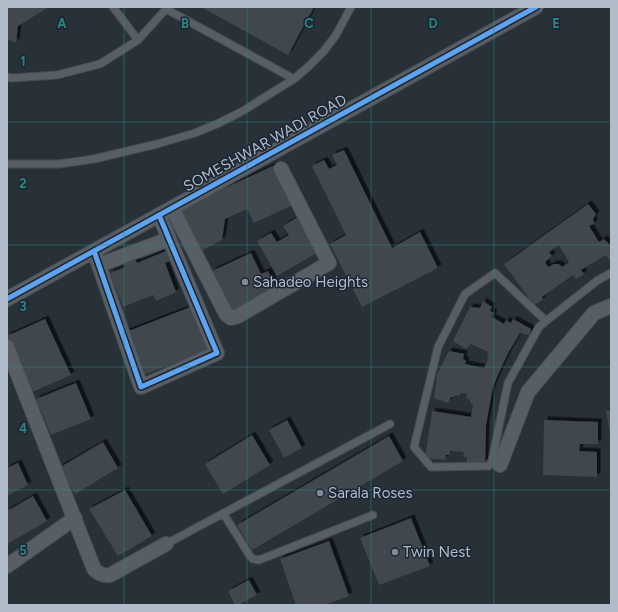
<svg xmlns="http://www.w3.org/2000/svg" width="618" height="612" viewBox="0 0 618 612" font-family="Figtree,sans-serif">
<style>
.building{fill:#40464e;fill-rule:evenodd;filter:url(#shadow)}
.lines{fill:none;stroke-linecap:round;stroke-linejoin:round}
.lane-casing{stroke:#474c52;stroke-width:9}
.street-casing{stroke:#474c52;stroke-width:16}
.lane{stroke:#585e66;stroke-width:7}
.street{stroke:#585e66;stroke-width:14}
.cycleway-casing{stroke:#1b2633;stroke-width:8}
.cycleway{stroke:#60a3ed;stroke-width:5}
.grid{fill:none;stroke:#2f8480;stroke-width:1;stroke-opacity:0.55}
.poi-dot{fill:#818b97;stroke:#1b2633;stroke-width:1.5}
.labels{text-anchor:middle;stroke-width:3;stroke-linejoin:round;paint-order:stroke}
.street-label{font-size:15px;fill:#b1bcca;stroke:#1b2633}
.poi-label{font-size:15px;fill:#b1bcca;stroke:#1b2633;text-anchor:start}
.grid-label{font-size:13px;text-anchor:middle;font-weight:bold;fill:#2f8480;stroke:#1b2633;stroke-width:3;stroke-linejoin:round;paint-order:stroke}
</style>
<defs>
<filter id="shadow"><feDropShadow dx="3.5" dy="-3.5" stdDeviation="0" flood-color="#0009"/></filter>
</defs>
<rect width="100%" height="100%" fill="#283038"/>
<path class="building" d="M7,7H49L18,26L16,43L7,39Z
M201,7H314L288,55Z
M344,150L392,248L420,232L438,268L362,307L330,244L346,235L312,166L324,160L329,169L337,165L332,155Z
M275,165L293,205L254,223L247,209L225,219L222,240L199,252L179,209Z
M588,204L596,214L593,219L594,224L589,226L599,242L604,239L611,246V258L609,260L606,255L581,270L584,274L576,279L573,275L542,297L543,300L534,305L504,264ZM559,245L569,262L562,267L559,264H554L548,267L545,262L552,256L549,252Z
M301,215L322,250L277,276L257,241L271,233L277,242L289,235L283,226Z
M166,251L170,261L165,263L176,292L156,301L153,295L123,307L110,273L125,267L123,260L134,256L137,263Z
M251,253L261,274L268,271L278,291L231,312L212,271Z
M483,301L492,307L490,311L494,313L492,317L504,324L506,320L511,323L513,319L531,329L529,335L520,333L508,353L493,386L486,425L485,463L467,462V457H463L464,452L450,451V455H446L445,460L425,458L432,411L471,417L473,404L470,403V399H466L467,394L461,393L459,396L455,395L454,397H451L448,403L434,398L437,374L449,351L464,354L463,359L466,361L465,364L484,368L489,357L487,356L488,352L471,344L466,349L453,341L470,307L480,308Z
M193,306L210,350L143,375L126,332Z
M45,319L71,375L30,393L7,342V336Z
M76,383L91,419L51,435L36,399Z
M611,410V434H610L606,411Z
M287,420L302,448L284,458L269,430Z
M544,420L598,422V444H580L579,451L597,452V477L543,475Z
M252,435L270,465L223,494L205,464Z
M389,436L403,461L252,550L237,525Z
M103,442L118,468L75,494L59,468Z
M18,463L28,485L7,496V468Z
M125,490L152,536L118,556L89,509Z
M33,496L47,521L7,544V511Z
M411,518L430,566L379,585L360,538Z
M329,541L349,596L324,605H296L280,559Z
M249,580L257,595L238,605H235L228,591Z"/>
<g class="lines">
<defs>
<path id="lane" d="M113,7L138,40
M168,7L166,9L294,79
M7,77L12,78L57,75L100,64L138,40L166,9
M7,164H59L94,159L157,144L195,133L219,123L241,112L294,79L309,66L324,51L336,35L351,7
M546,321L495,273L465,294L438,347L414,447L431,467L489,466L492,461L499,426L508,383L539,327L546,321L598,280L611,273
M223,513L250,556L253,559L259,560L373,515
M166,544L390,424"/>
<path id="street" d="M172,208L226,314L231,318L238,316L329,263L281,169
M94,251L141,387L217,353L159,215
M99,265L169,239
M7,299L536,7
M7,347L94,569C99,574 103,576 110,575L166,544
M500,465L528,392L594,313L611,306
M7,566L75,518"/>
</defs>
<use href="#lane" class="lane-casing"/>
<use href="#street" class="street-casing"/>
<use href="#lane" class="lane"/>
<use href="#street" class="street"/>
<defs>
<path id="cycleway" d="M94,251L141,387L217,353L159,215
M7,299L536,7"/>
</defs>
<use href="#cycleway" class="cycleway-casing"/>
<use href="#cycleway" class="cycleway"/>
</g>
<path class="grid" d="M124,7V605M247,7V605M371,7V605M494,7V605M7,122H611M7,245H611M7,367H611M7,490H611"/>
<g class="poi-dot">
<circle cx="245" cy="282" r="4"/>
<circle cx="320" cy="493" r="4"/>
<circle cx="395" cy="552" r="4"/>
</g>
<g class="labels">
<g class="street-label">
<text transform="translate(265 143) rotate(-29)" y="5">SOMESHWAR WADI ROAD</text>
</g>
<g class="poi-label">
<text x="253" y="287">Sahadeo Heights</text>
<text x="328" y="498">Sarala Roses</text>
<text x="403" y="557">Twin Nest</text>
</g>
</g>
<g class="grid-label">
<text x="62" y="28">A</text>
<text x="185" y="28">B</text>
<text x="309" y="28">C</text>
<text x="433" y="28">D</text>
<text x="556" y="28">E</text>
<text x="23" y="66">1</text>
<text x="23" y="188">2</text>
<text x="23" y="311">3</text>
<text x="23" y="433">4</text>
<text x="23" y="555">5</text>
</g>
<rect width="618" height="612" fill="none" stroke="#b1bcca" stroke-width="16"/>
</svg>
